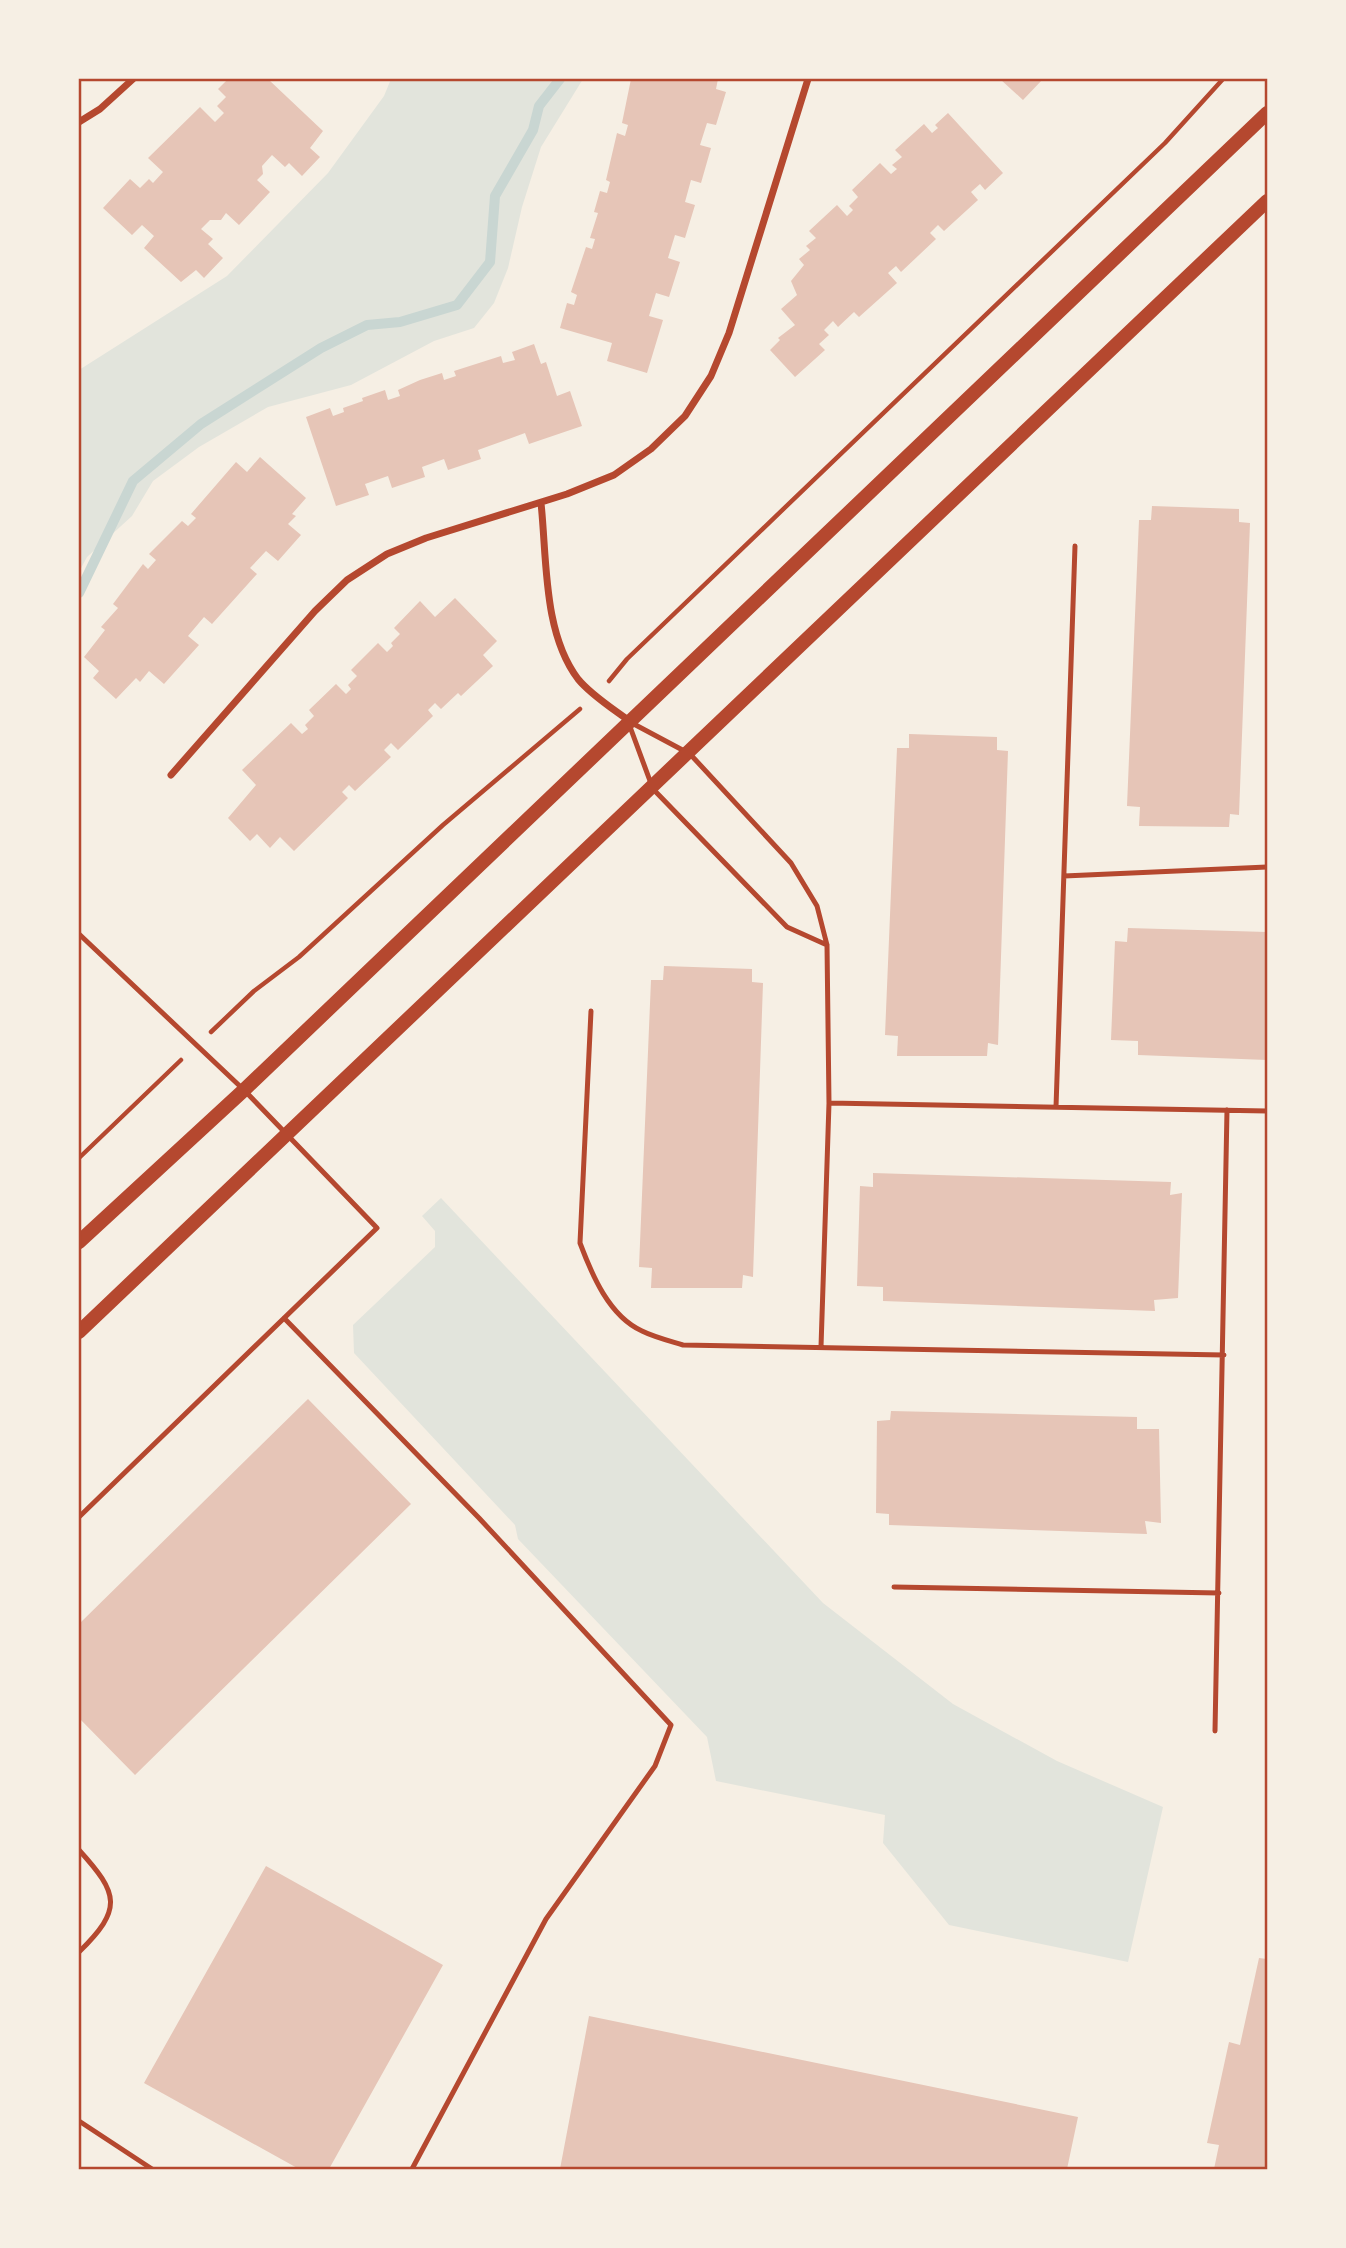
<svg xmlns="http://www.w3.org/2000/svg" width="1346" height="2248" viewBox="0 0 1346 2248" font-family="'Public Sans',sans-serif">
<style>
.green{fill:#e2e4dc}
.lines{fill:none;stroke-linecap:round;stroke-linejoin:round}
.stream{stroke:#c9d6d2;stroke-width:10}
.building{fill:#e6c5b7}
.path{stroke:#b5482f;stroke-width:4.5}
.service{stroke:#b5482f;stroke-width:5}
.minor{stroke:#b5482f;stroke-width:7}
.secondary{stroke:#b5482f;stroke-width:14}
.neatline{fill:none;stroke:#b5482f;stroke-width:2.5}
</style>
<rect width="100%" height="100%" fill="#f6efe4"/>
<path class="green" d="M391,79H583L541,147L522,207L508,268L494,303L474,328L434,341L351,385L268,407L199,447L153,481L132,516L87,557L79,572V370L227,276L328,173L384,96Z
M441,1198L823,1603L953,1704L1057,1761L1163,1807L1128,1962L949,1925L883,1843L885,1815L716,1781L707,1737L518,1539L515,1525L354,1353L353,1325L435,1247V1231L422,1216Z"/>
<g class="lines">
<path class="stream" d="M79,593L133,481L201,424L321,348L367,325L400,322L457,305L490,262L495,196L533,130L539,106L560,79"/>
</g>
<path class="building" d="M228,79L269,80L323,131L310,148L320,157L302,176L289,163L285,167L272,155L262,166L263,174L257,180L270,192L239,225L226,213L221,220H210L201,229L213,239L208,244L223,258L204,278L196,270L181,282L144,248L154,236L142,225L132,235L103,208L130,179L140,188L149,179L153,183L163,172L148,158L200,107L215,122L224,113L217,106L226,97L218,89Z
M631,79H718L716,89L726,92L716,125L707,123L700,145L711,148L701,183L691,180L685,202L695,205L685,238L675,235L668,258L680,262L669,297L656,293L649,316L663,320L647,373L607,361L612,343L560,328L567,303L574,305L577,295L571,292L586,247L592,249L595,239L590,238L598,213L594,212L600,191L607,193L610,182L606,180L617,133L625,136L628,125L622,123Z
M1000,79H1043L1023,100Z
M948,113L1003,173L985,190L980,184L971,192L978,200L944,231L938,225L930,233L936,239L901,272L896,266L888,273L897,283L859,317L854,312L838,327L833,321L824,330L829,335L819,344L825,350L795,377L770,350L780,340L778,338L795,325L781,309L797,295L791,281L804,265L799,259L810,250L806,246L816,238L809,231L837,205L847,216L853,210L849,206L858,197L852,190L880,163L891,174L897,169L892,165L902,157L895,150L924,124L932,133L938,128L935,125Z
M534,344L541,364L546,362L557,396L570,391L582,426L529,444L525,433L478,450L481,459L448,470L444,459L422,467L425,477L392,488L388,476L365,484L369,495L336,506L306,417L330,408L333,416L344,412L343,408L363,401L362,398L385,390L388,400L400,396L398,390L420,380L442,373L444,380L456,376L454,371L501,356L503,363L515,360L512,352Z
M260,457L306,498L292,514L296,516L288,524L301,535L278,561L266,551L250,568L257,574L212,624L204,617L188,636L199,645L164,684L149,671L140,682L136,678L116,699L93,678L99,671L84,657L105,630L101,627L118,608L113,604L143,564L148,569L156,560L149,554L182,521L188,526L196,518L191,514L236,462L247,472Z
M1152,506L1239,509V522L1250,523L1239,815L1230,814L1229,827L1139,826L1140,807L1127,806L1139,520H1151Z
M455,598L497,641L483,655L493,666L461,696L458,693L441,709L435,703L428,710L433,716L398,750L391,743L384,750L391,757L355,791L349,785L342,792L348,798L294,851L280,837L270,848L257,834L250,841L228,818L256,785L242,770L291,723L302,734L308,729L305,725L314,716L309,710L336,684L346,694L351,689L348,685L357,676L351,670L378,643L387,652L393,646L391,643L400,634L394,628L420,601L435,617Z
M909,734L997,737V750L1008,751L998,1045L988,1043L987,1056H897L898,1036L885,1035L897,748H909Z
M1128,928L1267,932V1060L1138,1055V1041L1111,1040L1115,941L1127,942Z
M664,966L752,969V982L763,983L753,1277L743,1275L742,1288H651L652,1268L639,1267L651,980H663Z
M873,1173L1171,1182L1170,1195L1182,1193L1178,1298L1154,1300L1155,1311L883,1301V1287L857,1286L860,1186L873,1187Z
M308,1399L411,1504L135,1775L79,1718V1624Z
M891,1411L1137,1417V1429H1159L1161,1523L1145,1521L1147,1534L889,1525V1514L876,1513L877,1421L890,1420Z
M266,1866L443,1965L329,2169H299L144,2083Z
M1259,1958L1267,1959V2169H1214L1219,2145L1207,2143L1229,2042L1240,2045Z
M589,2016L1078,2117L1067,2169H560Z"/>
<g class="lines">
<path class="path" d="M609,681L627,659L1165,143L1223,79
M211,1032L254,991L299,957L443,825L580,709
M79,1158L181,1060"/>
<path class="service" d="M630,722L690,754L791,863L817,906L827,945L829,1103L821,1347
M629,724L653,789L787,927L827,945
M1064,876L1267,867
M79,934L244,1090L377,1228L79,1517
M591,1011L580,1243C592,1275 609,1316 642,1331C654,1337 670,1341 683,1345L1224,1355
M829,1103L1267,1111
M1056,1107L1075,546
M284,1318L479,1518L671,1725L655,1766L546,1919L412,2169
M894,1587L1219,1593
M1215,1731L1227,1110
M79,1850C119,1894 123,1909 79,1952
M79,2121L152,2169"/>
<path class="minor" d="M79,122L100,109L133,79
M541,503C547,559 543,633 578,679C591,695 612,708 628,720
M171,775L315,611L347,580L387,554L426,538L567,494L614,475L651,449L685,416L711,376L729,333L808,79"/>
<path class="secondary" d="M79,1242L244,1090L1267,113
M79,1332L1267,201"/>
</g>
<rect width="1346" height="2248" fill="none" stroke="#f6efe4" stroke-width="161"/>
<rect x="80" y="80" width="1186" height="2088" class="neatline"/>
</svg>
